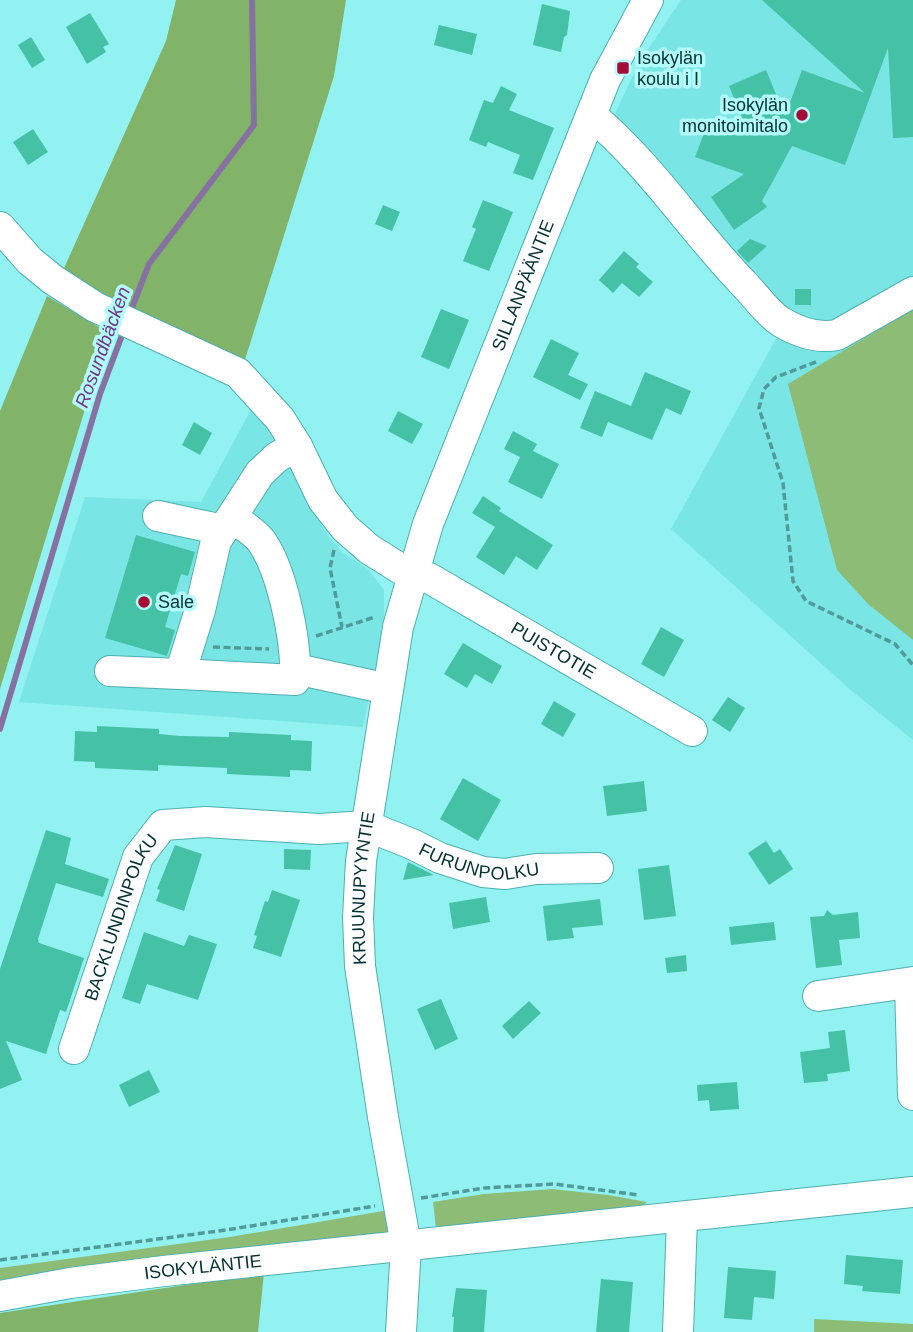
<svg xmlns="http://www.w3.org/2000/svg" width="913" height="1332" viewBox="0 0 913 1332" font-family="Arial,sans-serif">
<style>
.built{fill:#7ae5e5}
.green{fill:#8dbc76}
.forest{fill:#81b369}
.lines{fill:none;stroke-linecap:round;stroke-linejoin:round}
.stream{stroke:#8771a2;stroke-width:6}
.building{fill:#45c1a6}
.minor-casing{stroke:#4eafb0;stroke-width:32}
.path{stroke:#519a9a;stroke-width:3.5;stroke-dasharray:7 3.5;stroke-linecap:butt}
.minor{stroke:#fff;stroke-width:30}
.poi-dot{fill:#a60b35;stroke:#b2fcfc;stroke-width:2.5}
.labels{text-anchor:middle;stroke-width:7;stroke-linejoin:round;paint-order:stroke}
.poi-label{font-size:18px;fill:#043131;stroke:#b2fcfc;text-anchor:start}
.street-label{font-size:18px;fill:#043131;stroke:#b2fcfc}
.water-label{font-size:19px;font-style:italic;fill:#73358a;stroke:#b2fcfc}
</style>
<rect width="100%" height="100%" fill="#92f2f2"/>
<path class="built" d="M681,0H913V740L853,692L671,529L777,337L605,146L617,109L639,63Z
M252,408L275,432L325,532L342,552L368,569L384,590V626L363,727L19,702L85,497L201,502Z"/>
<path class="green" d="M913,309V640L868,604L837,570L788,384Z
M552,1189L608,1195L647,1202L639,1209L436,1228L433,1202L484,1194Z
M389,1210L393,1236L0,1287V1268L230,1237Z
M814,1319L913,1324V1332H814Z"/>
<path class="forest" d="M176,0H346L334,76L243,366L61,275L166,41Z
M47,296L112,335L92,386L0,689V411Z
M264,1273L258,1332H0V1313Z"/>
<g class="lines">
<path class="stream" d="M130,313L149,264L254,125L252,0
M0,729L100,394L124,330"/>
</g>
<path class="building" d="M762,0H913V137L893,138L888,48L845,165L792,146L762,201L767,207L734,230L711,197L744,174L695,157L709,120L749,134L729,86L766,70L785,116L802,70L865,93Z
M542,4L570,11L567,35L564,37L561,52L533,45Z
M90,13L109,44L103,47L106,52L87,64L66,27Z
M439,25L477,34L472,55L434,45Z
M31,37L45,60L32,68L18,45Z
M501,86L517,94L509,110L554,128L533,180L513,173L520,155L488,142L486,147L469,140L484,100L493,103Z
M33,129L48,152L28,165L13,142Z
M483,200L513,212L489,271L463,261L476,229L472,227Z
M383,205L400,212L392,231L375,224Z
M750,239L767,246L748,263L737,251Z
M624,251L639,264L636,267L653,282L639,297L622,283L613,293L599,280Z
M795,289H811V305H795Z
M441,309L469,320L449,369L421,357Z
M551,339L579,353L568,375L588,384L580,400L533,377Z
M645,372L691,391L681,415L666,408L652,440L608,422L602,437L580,428L595,391L631,406Z
M398,411L423,424L412,444L388,431Z
M194,422L212,433L200,455L182,445Z
M513,431L537,444L533,451L559,464L542,499L508,482L520,457L504,449Z
M483,496L501,508L499,511L553,545L537,570L516,556L504,575L476,557L495,527L472,513Z
M136,535L195,552L188,576L181,574L165,627L175,630L167,656L105,638Z
M661,627L684,640L664,677L641,664Z
M463,643L502,666L492,684L475,674L467,688L444,674Z
M728,697L745,708L730,732L712,720Z
M554,701L576,714L563,737L541,724Z
M97,726L159,729V734L180,736L229,737V732L291,735V740L312,741L311,771L290,770V777L227,774V768L158,765V771L95,768V762L74,761L75,731L97,732Z
M463,778L501,800L478,841L440,819Z
M644,781L647,811L607,816L603,786Z
M46,830L71,838L65,864L109,879L103,897L56,883L38,939L39,943L84,958L66,1012L60,1010L46,1054L6,1041L22,1080L0,1089V969Z
M766,841L774,853L780,849L793,869L769,885L748,853Z
M175,845L202,854L184,911L156,901L160,890L157,889Z
M284,849L311,850L310,870L284,869Z
M408,862L434,875L403,880Z
M669,865L676,916L644,920L638,869Z
M272,890L300,900L281,957L253,948L257,936L254,935L265,901L268,902Z
M486,897L490,922L453,929L449,903Z
M600,899L603,925L572,928L574,938L547,941L543,906Z
M827,910L833,915L858,912L860,938L839,940L842,965L816,968L810,917L824,916Z
M774,922L776,940L731,945L729,927Z
M144,932L184,946L189,935L217,944L198,1000L147,984L140,1004L122,998Z
M686,955L687,971L667,973L665,958Z
M441,999L458,1039L435,1050L417,1009Z
M529,1001L541,1013L513,1039L502,1026Z
M845,1030L850,1071L827,1074L828,1081L804,1083L800,1052L830,1048L828,1032Z
M149,1070L160,1092L129,1107L119,1085Z
M737,1082L739,1109L710,1111L709,1100L698,1101L697,1085Z
M846,1255L903,1260L900,1294L862,1291L863,1286L844,1284Z
M728,1267L776,1271L774,1299L754,1297L752,1320L724,1318Z
M601,1279L633,1282L629,1332H596Z
M456,1288L487,1290L484,1332H453L454,1317H452Z"/>
<g class="lines">
<defs>
<g id="minor">
<path d="M591,115C650,164 691,229 743,283C755,295 767,313 781,322C798,332 817,339 837,335L913,292"/>
<path id="s1" d="M0,227L30,261L52,279L95,307L238,373L280,419L297,446L323,500L345,528L369,549L412,576L429,578L692,731"/>
<path d="M158,516L223,530"/>
<path d="M296,669L388,689"/>
<path d="M110,671L180,674L200,610L216,541L260,473L277,457L297,446"/>
<path d="M180,674L295,680C297,643 283,573 262,542C255,532 242,525 232,517"/>
<path d="M910,983L913,1095"/>
<path d="M818,996L913,982"/>
<path id="s2" d="M74,1049L138,857L163,825L206,822L319,829L367,826L412,844L440,858L483,872L505,874L536,869L598,868"/>
<path id="s3" d="M0,1296L70,1283L164,1271L913,1192"/>
<path id="s4" d="M401,1332L406,1245L383,1117L360,966L358,917L361,861L398,627L428,524L535,255L605,80L648,0"/>
<path d="M678,1332L682,1218"/>
</g>
</defs>
<use href="#minor" class="minor-casing"/>
<path class="path" d="M816,362L776,377L764,389L759,408L783,483L793,581L806,601L895,644L913,665
M334,550L330,568L342,627
M316,636L375,617
M213,647L269,649
M421,1198L484,1188L554,1184L639,1195
M0,1260L226,1230L375,1206"/>
<use href="#minor" class="minor"/>
</g>
<g class="poi-dot">
<rect x="616" y="61" width="14" height="14" rx="3.5"/>
<circle cx="802" cy="115" r="7"/>
<circle cx="144" cy="602" r="7"/>
</g>
<g class="labels">
<g class="poi-label">
<text x="637" y="64">Isokylän<tspan x="637" dy="21">koulu i I</tspan></text>
<text x="788" y="111" text-anchor="end">Isokylän<tspan x="788" dy="21">monitoimitalo</tspan></text>
<text x="158" y="608">Sale</text>
</g>
<g class="street-label">
<text dy="6" stroke="none"><textPath href="#s4" startOffset="1076">SILLANPÄÄNTIE</textPath></text>
<text dy="6" stroke="none"><textPath href="#s1" startOffset="716">PUISTOTIE</textPath></text>
<text dy="6" stroke="none"><textPath href="#s2" startOffset="567">FURUNPOLKU</textPath></text>
<text dy="6" stroke="none"><textPath href="#s4" startOffset="448">KRUUNUPYYNTIE</textPath></text>
<text dy="6" stroke="none"><textPath href="#s2" startOffset="140">BACKLUNDINPOLKU</textPath></text>
<text dy="6" stroke="none"><textPath href="#s3" startOffset="205">ISOKYLÄNTIE</textPath></text>
</g>
<g class="water-label">
<text transform="translate(102 347) rotate(-70)" y="7">Rosundbäcken</text>
</g>
</g>
</svg>
